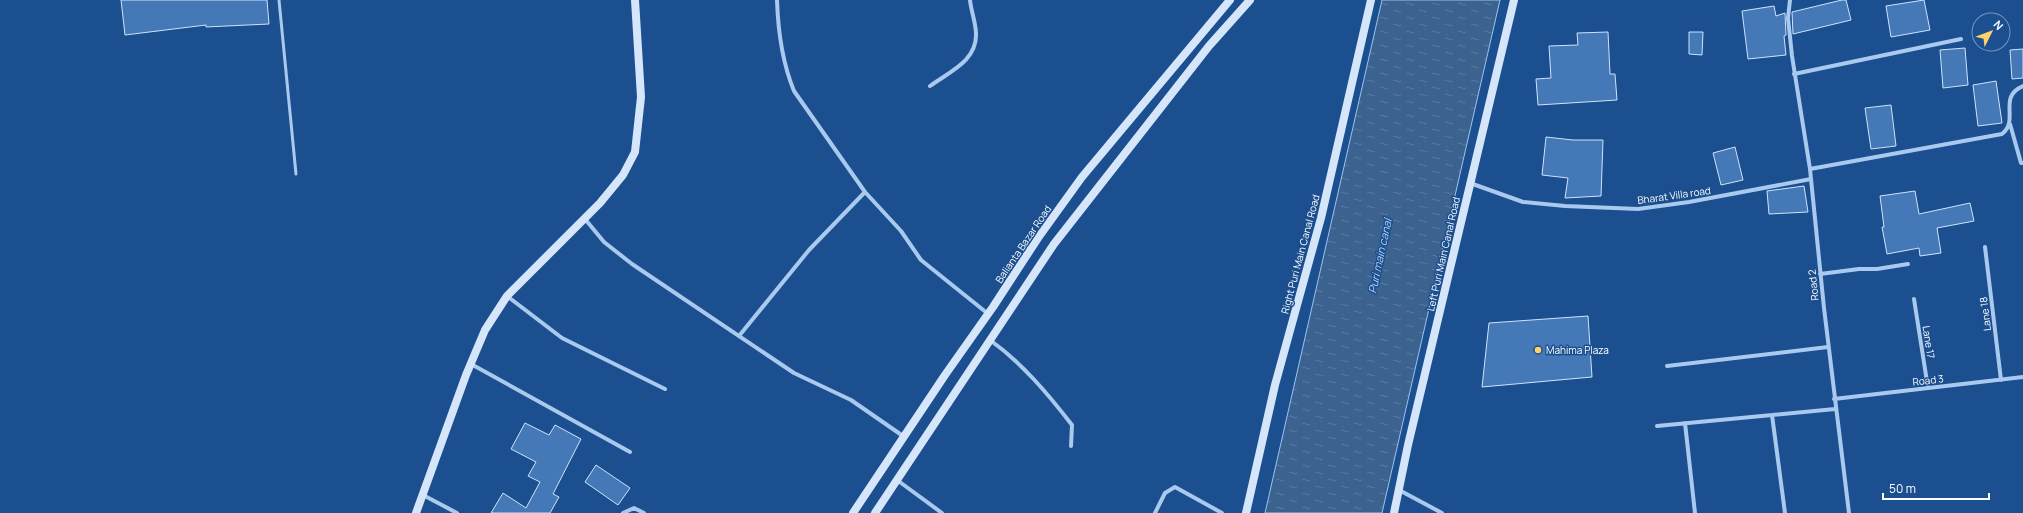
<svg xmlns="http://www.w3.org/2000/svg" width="2023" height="513" viewBox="0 0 2023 513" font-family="Manrope,sans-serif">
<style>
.water{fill:url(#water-ripples);stroke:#9cc4f0}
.building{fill:#4478b7;stroke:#cfe3fa}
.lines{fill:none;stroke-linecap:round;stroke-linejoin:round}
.lane{stroke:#a9c9ee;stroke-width:3}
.street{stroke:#a9c9ee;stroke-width:4}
.secondary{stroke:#d6e6fa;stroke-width:8}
.poi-dot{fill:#ffd166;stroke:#1b4f8f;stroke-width:1.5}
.labels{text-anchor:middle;stroke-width:3;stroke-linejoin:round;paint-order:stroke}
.street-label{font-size:10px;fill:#fff;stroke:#1b4f8f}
.poi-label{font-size:10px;fill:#fff;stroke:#1b4f8f;text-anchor:start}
.water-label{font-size:11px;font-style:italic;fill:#b5d3f5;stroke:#1b4f8f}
</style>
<defs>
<pattern id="water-ripples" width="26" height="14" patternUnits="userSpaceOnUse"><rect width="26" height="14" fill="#3c6290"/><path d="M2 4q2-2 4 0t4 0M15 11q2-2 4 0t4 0" fill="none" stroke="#597aa1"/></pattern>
</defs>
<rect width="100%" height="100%" fill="#1b4f8f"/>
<path class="water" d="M1382,0H1500L1382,513H1265Z"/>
<path class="building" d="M121,0H267L269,24L206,27V25L125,35Z
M1842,0H1846L1851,20L1793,34L1792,12Z
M1924,0L1930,30L1891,37L1886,6Z
M1774,6L1776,16L1785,13L1786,35L1784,36L1786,55L1748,59L1742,11Z
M1608,32L1610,74H1615L1617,100L1538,105L1536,79L1551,78L1549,46L1578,45L1577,33Z
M1689,32H1703L1702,55L1689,54Z
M1965,48L1968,85L1943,88L1940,50Z
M2023,49V78L2012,79L2010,50Z
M1996,81L2002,123L1978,126L1973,85Z
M1891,105L1896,146L1871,149L1865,108Z
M1546,137L1573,140H1603L1601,196L1565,198L1568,178L1542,175Z
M1735,147L1743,180L1721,185L1713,153Z
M1804,186L1808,212L1769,214L1767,191Z
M1915,191L1919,214L1970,203L1974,221L1937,228L1941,253L1920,256L1919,248L1887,254L1882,227H1884L1880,196Z
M1588,316L1592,377L1482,387L1489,323Z
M525,423L549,435L555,425L581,439L553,494L559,497L550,513H491L503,493L526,508L540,482L528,476L536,462L511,449Z
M596,465L630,488L618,505L585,482Z"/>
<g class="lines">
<path class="lane" d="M279,0L296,174"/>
<path class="street" d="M777,0C778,31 782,62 794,91L865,192L901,231L921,260L987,313
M1790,0L1788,18L1792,56L1810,169L1824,308L1849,513
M1794,74L1961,39
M930,86C949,72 977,61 976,34C976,23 971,11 970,0
M2010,124L2021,163H2023
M1810,169L2002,134C2020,120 1997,97 2023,86
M1470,183L1523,202L1565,206L1638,209L1689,202L1811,179
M585,219L604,242L632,264L794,373L851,400L903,436
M1985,247L2001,380
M1820,274L1859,269H1877L1908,264
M507,296L562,338L665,389
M1914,299L1928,388
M739,336L809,250L865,192
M990,340C1022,363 1048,394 1072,425L1071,446
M471,364L630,452
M1667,366L1828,347
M1834,399L2023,377
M1772,415L1785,513
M1685,423L1695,513
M1657,426L1835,409
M897,480L942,513
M1399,490L1442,513
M423,495L457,513
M623,513L634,508L644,513
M1155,513L1165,493L1175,487L1222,513"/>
<path class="secondary" d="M416,513L466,375L485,330L507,296L600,203L623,175L635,152L641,97L635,0
M853,513L945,375L993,307L1038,238L1082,177L1230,0
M875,513L1054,244L1209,46L1250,0
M1246,513L1275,385L1321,218L1371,0
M1394,513L1408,445L1514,0"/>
</g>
<circle class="poi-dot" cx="1538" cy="350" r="4"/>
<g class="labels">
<g class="street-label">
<text transform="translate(1674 195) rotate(-8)" y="4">Bharat Villa road</text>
<text transform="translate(1023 244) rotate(-56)" y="4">Balianta Bazar Road</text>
<text transform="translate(1300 254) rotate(-75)" y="4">Right Puri Main Canal Road</text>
<text transform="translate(1443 254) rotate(-77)" y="4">Left Puri Main Canal Road</text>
<text transform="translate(1813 285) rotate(-96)" y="4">Road 2</text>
<text transform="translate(1985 314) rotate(-97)" y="4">Lane 18</text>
<text transform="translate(1929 342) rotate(81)" y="4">Lane 17</text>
<text transform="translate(1928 380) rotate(-7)" y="4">Road 3</text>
</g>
<g class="poi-label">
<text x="1546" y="354">Mahima Plaza</text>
</g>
<g class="water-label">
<text transform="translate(1380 256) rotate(-78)" y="4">Puri main canal</text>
</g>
</g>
<g transform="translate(1991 32) rotate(48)"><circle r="19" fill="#1b4f8f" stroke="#7695bc"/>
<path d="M0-3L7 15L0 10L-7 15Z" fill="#ffd166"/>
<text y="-6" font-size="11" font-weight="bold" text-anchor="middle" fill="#ffffff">N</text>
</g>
<path d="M1883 493v6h106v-6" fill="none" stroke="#ffffff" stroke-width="2"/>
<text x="1889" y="493" font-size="12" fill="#ffffff" stroke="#1b4f8f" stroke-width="3" paint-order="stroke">50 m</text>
</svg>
